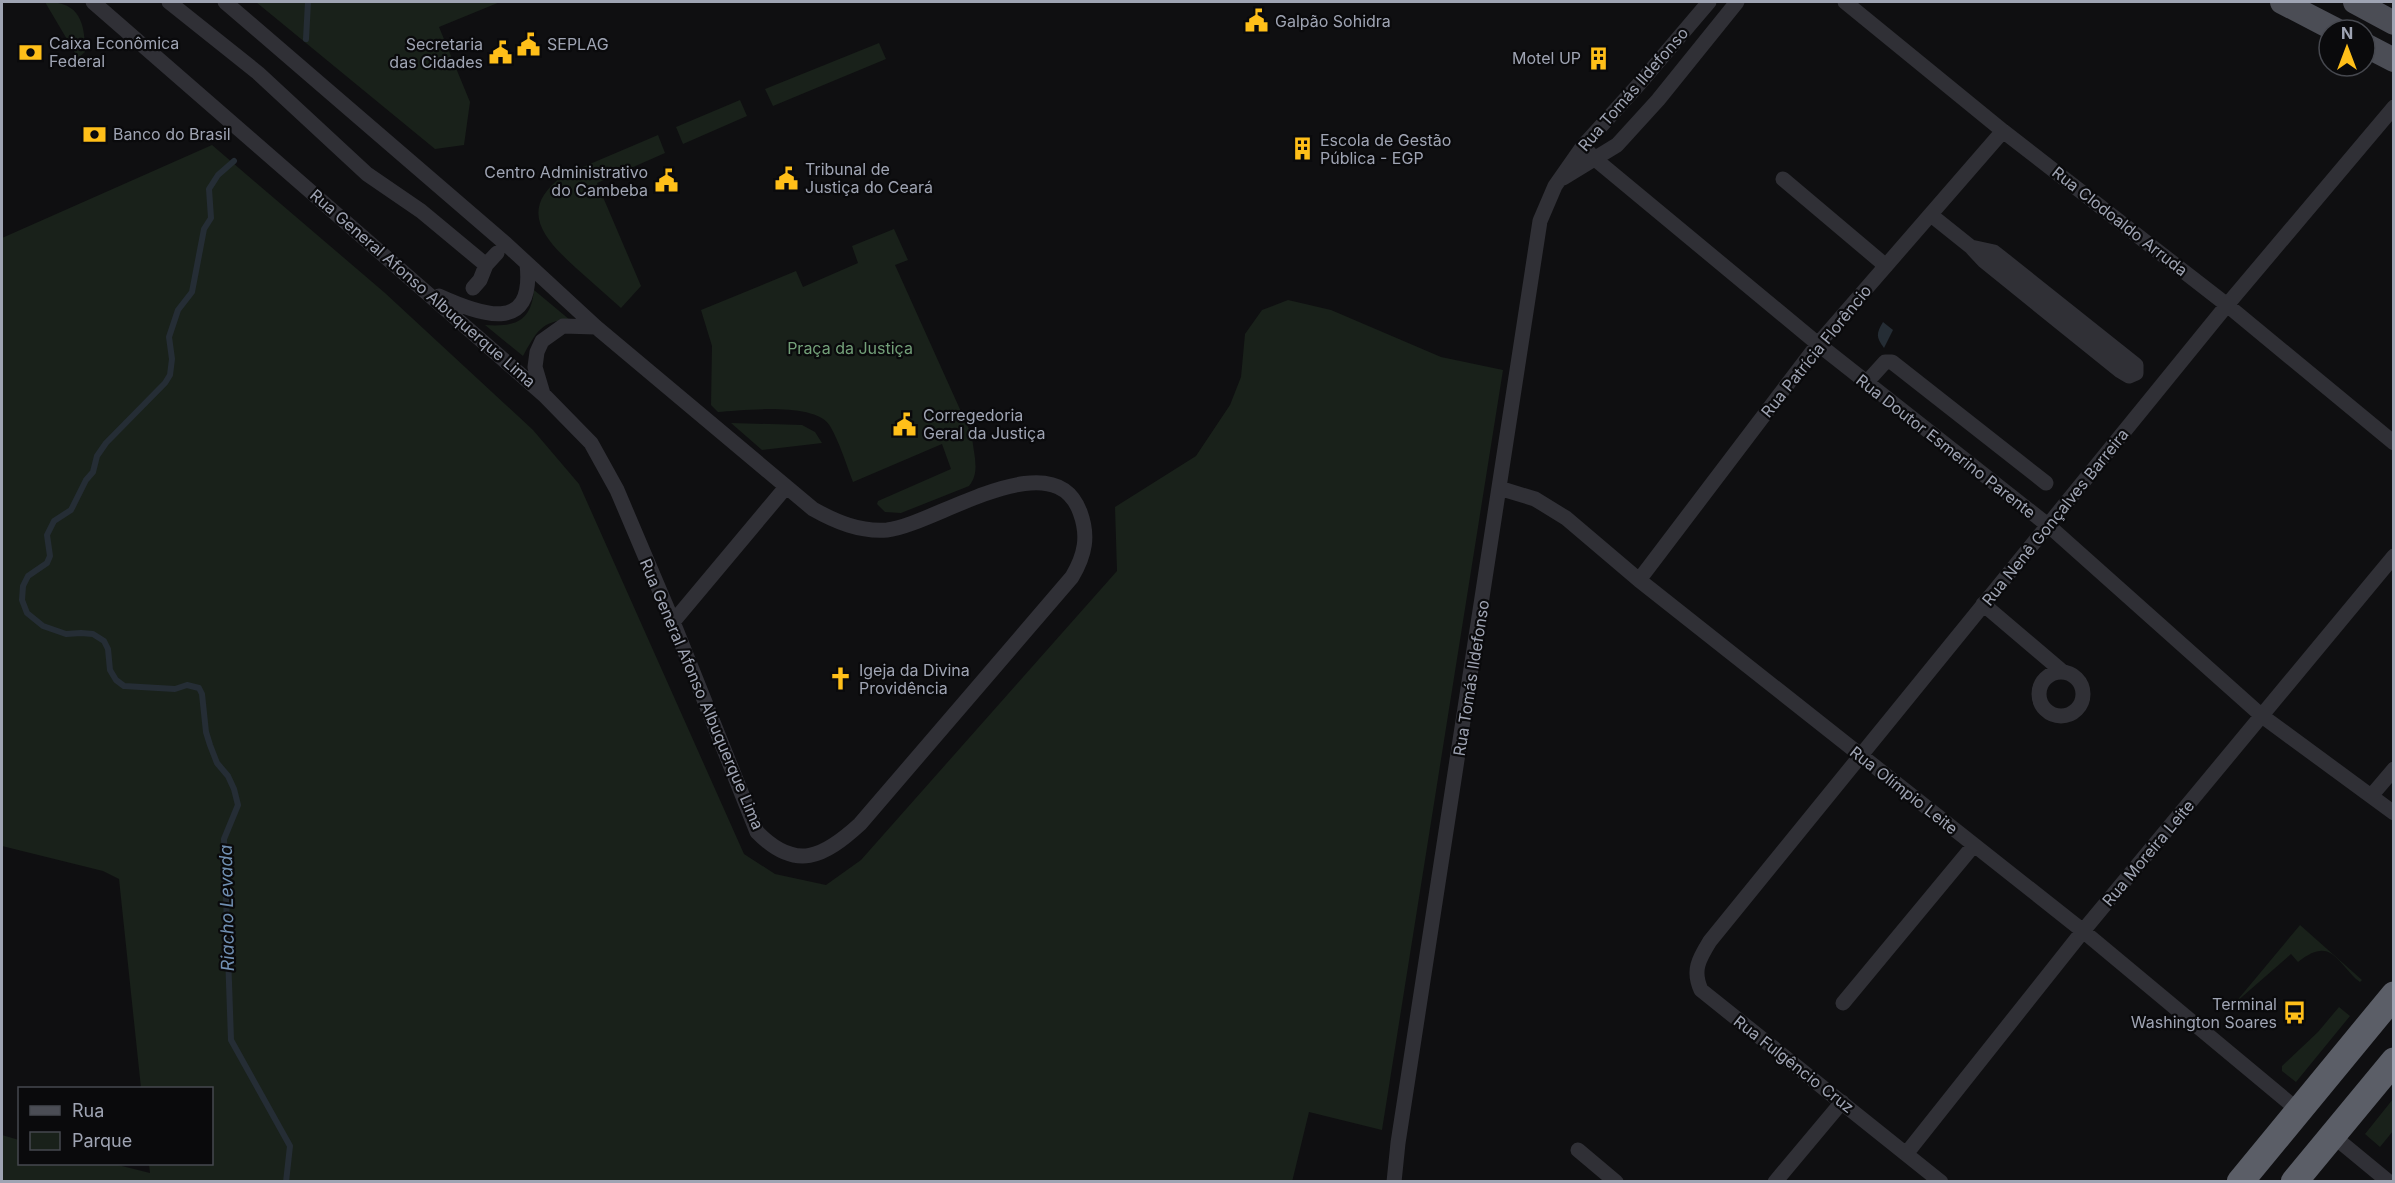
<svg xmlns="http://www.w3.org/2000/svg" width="2395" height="1183" viewBox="0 0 2395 1183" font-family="Inter,sans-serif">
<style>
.green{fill:#19211a}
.water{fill:#252d35}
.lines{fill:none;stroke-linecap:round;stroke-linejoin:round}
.stream{stroke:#252d35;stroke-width:6}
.street{stroke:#303036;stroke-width:15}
.primary{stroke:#4b4d55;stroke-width:24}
.highway{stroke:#5b5e67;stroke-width:27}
.labels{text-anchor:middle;stroke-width:4.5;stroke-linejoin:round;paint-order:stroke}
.poi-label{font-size:16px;fill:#9fa4b3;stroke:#0a0a0c;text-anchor:start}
.street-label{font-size:16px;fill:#9fa4b3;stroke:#0a0a0c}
.park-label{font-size:16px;fill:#73a079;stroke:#0a0a0c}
.water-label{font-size:18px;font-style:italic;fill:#7190b3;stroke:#0a0a0c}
</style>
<rect width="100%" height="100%" fill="#0f0f11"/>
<path class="green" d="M45,2C80,1 85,23 85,52L78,58Z
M256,2H500L439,27L470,102L464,145L435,149Z
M879,43L886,59L773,106L765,89Z
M740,100L747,116L683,144L676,127Z
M658,135L665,153L597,183L641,286L621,308C606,295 591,281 576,268C543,238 517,209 564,175Z
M212,145L385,293L533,430L579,484L744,854L775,874L826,885L861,860L1117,571L1115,507L1196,456L1230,405L1241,377L1245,334L1262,310L1288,300L1331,310L1441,357L1503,370L1382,1130L1309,1112L1292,1182L2,1181V1135L19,1140L20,1164H114L150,1173L149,1164H212V1088H141L119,879L103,871L2,846V238Z
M894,229L908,260L895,265L972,436C973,453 981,472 969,486L901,513L885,512L877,504L878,501L951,469L942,444L853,482C846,464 840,443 830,426C816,402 743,410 718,412L711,405L712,346L701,310L796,271L803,287L858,263L852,246Z
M534,290L570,320C541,320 536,333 523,356L485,325C515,327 531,322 534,290Z
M731,423L802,425L815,432L822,443L762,450Z
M2300,925L2362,980L2360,982L2356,979C2334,957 2329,938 2298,962L2291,954L2235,1003Z
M2339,1007L2350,1016L2296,1082L2282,1071V1066L2318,1032Z
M2393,1099V1131L2380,1147L2365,1134Z"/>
<path class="water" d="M1883,322L1893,330L1884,348C1876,337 1876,334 1883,322Z"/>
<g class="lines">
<path class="stream" d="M306,39L308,2
M234,161L218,175L209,189L211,218L204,229L192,292L178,310L169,337L172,359L170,375L165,383L106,443L97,456L93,472L86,480L71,510L54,521L47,535L50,556L47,563L28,576L23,586L22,600L27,613L43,626L66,634L81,633L93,634L104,641L108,649L110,670L116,680L124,686L175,689L187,685L199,688L202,694L206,732L210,745L217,763L228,776L234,789L238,805L224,839L231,1040L290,1146L286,1182"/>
<path class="street" d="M93,2L544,395L591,443L617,490L673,622L757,832C796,872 824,857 860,824L1072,577C1085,555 1089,536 1080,512C1053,439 934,525 887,530C860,532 836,522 813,509L596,327L506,244L225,2
M169,2L258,73L367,174L421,211L486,265L497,253
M1845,2L2003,131L2227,305L2394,443
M1583,146L1595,159L1818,344L2049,526L2262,716L2394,813
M1563,178L1617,145L1658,100L1737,2
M1783,179L1886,266
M1931,215L1971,247L1984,261L2119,370L2129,376L2136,373V365L1994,252L1971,247
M473,288L480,280L486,265
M439,296C479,314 535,336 527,264
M1866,383L1885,362H1892L2046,483
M543,394L535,367L537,352L542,341L563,326L596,327
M1499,488L1535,499L1566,518L1639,580L2083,931L2299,1111
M1639,580L1818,344L2003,131
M1983,604L2063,672
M673,622L786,487
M2039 694a22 22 0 1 1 44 0a22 22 0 1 1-44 0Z
M2371,796L2394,769
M1843,1003L1974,845
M2332,1135L2389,1182
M1578,1150L1616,1182
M1906,1154L2083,931L2394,556
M1394,1182L1398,1143L1540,221L1555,186L1583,146L1640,83L1709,2
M1775,1182L1842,1102
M1941,1182L1701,990C1692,970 1699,959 1710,941L2227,305L2394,107"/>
<path class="primary" d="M2282,2L2336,30
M2355,2L2394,23
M2365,45L2394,60"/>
<path class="highway" d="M2240,1182L2394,995
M2294,1182L2394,1061"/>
</g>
<defs>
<symbol id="civic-bare" viewBox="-9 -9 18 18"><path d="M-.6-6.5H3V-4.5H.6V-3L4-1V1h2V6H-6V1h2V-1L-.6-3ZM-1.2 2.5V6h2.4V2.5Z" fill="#ffbf19" stroke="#0a0a0c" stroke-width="2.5" paint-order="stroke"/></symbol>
<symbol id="bank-bare" viewBox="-9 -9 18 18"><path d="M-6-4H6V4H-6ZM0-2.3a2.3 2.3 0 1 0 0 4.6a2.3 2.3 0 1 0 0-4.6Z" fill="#ffbf19" stroke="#0a0a0c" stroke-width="2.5" paint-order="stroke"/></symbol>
<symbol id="building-bare" viewBox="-9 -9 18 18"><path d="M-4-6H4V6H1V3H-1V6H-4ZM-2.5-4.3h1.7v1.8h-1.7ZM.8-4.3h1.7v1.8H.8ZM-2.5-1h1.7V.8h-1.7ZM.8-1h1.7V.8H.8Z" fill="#ffbf19" stroke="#0a0a0c" stroke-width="2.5" paint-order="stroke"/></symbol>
<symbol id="church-bare" viewBox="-9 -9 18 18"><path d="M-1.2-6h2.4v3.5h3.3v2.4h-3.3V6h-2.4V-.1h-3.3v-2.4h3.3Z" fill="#ffbf19" stroke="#0a0a0c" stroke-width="2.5" paint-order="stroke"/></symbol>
<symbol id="bus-bare" viewBox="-9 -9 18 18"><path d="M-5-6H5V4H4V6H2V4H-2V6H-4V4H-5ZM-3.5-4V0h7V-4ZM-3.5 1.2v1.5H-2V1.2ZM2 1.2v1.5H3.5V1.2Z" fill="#ffbf19" stroke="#0a0a0c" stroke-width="2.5" paint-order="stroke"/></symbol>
</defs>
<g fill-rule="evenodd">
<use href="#civic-bare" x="1240" y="4" width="33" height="33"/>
<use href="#civic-bare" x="512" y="28" width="33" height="33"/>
<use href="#bank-bare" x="14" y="36" width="33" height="33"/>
<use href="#civic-bare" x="484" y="36" width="33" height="33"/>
<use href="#building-bare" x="1582" y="42" width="33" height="33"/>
<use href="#bank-bare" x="78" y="118" width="33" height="33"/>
<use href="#building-bare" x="1286" y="132" width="33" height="33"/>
<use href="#civic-bare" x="770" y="162" width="33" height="33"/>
<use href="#civic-bare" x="650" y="164" width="33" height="33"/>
<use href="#civic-bare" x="888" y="408" width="33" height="33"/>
<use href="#church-bare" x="824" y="662" width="33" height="33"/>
<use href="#bus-bare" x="2278" y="996" width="33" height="33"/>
</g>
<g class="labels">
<g class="poi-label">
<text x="1275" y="27">Galpão Sohidra</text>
<text x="49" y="49">Caixa Econômica<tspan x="49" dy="18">Federal</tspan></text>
<text x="483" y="50" text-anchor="end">Secretaria<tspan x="483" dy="18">das Cidades</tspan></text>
<text x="547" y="50">SEPLAG</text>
<text x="1581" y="64" text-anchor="end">Motel UP</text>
<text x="113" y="140">Banco do Brasil</text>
<text x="1320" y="146">Escola de Gestão<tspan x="1320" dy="18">Pública - EGP</tspan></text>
<text x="805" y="175">Tribunal de<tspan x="805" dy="18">Justiça do Ceará</tspan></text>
<text x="648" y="178" text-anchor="end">Centro Administrativo<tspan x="648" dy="18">do Cambeba</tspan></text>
<text x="923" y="421">Corregedoria<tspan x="923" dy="18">Geral da Justiça</tspan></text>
<text x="859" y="676">Igeja da Divina<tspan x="859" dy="18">Providência</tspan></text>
<text x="2277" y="1010" text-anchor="end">Terminal<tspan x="2277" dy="18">Washington Soares</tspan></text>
</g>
<g class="street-label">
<text transform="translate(1633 89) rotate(-49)" y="6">Rua Tomás Ildefonso</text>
<text transform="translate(2120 221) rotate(38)" y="6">Rua Clodoaldo Arruda</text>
<text transform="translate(423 288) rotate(41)" y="6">Rua General Afonso Albuquerque Lima</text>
<text transform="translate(1816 351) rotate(-51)" y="6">Rua Patrícia Florêncio</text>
<text transform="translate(1946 446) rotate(38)" y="6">Rua Doutor Esmerino Parente</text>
<text transform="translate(2055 517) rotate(-51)" y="6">Rua Nenê Gonçalves Barreira</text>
<text transform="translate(1471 678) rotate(-81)" y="6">Rua Tomás Ildefonso</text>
<text transform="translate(702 694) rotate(67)" y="6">Rua General Afonso Albuquerque Lima</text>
<text transform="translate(1904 790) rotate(38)" y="6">Rua Olímpio Leite</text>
<text transform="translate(2148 853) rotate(-50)" y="6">Rua Moreira Leite</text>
<text transform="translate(1794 1064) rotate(38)" y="6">Rua Fulgêncio Cruz</text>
</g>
<g class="park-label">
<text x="850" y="354">Praça da Justiça</text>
</g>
<g class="water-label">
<text transform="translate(227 908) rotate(-91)" y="6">Riacho Levada</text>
</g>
</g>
<rect width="2395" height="1183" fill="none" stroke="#9fa4b3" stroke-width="6"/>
<rect x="18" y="1087" width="195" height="78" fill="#0a0a0c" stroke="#46484f" stroke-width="1.5"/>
<rect x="30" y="1106" width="30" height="9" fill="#4b4d55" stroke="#46484f" stroke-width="1.5"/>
<text x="72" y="1117" font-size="18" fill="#9fa4b3">Rua</text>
<rect x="30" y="1132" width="30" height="18" fill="#19211a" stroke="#46484f" stroke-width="1.5"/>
<text x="72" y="1147" font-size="18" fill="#9fa4b3">Parque</text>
<g transform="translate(2347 48)"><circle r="28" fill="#0a0a0c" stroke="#46484f" stroke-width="1.5"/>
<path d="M0-4.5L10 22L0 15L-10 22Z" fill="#ffbf19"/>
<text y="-9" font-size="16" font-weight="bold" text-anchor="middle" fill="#9fa4b3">N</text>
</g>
</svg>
